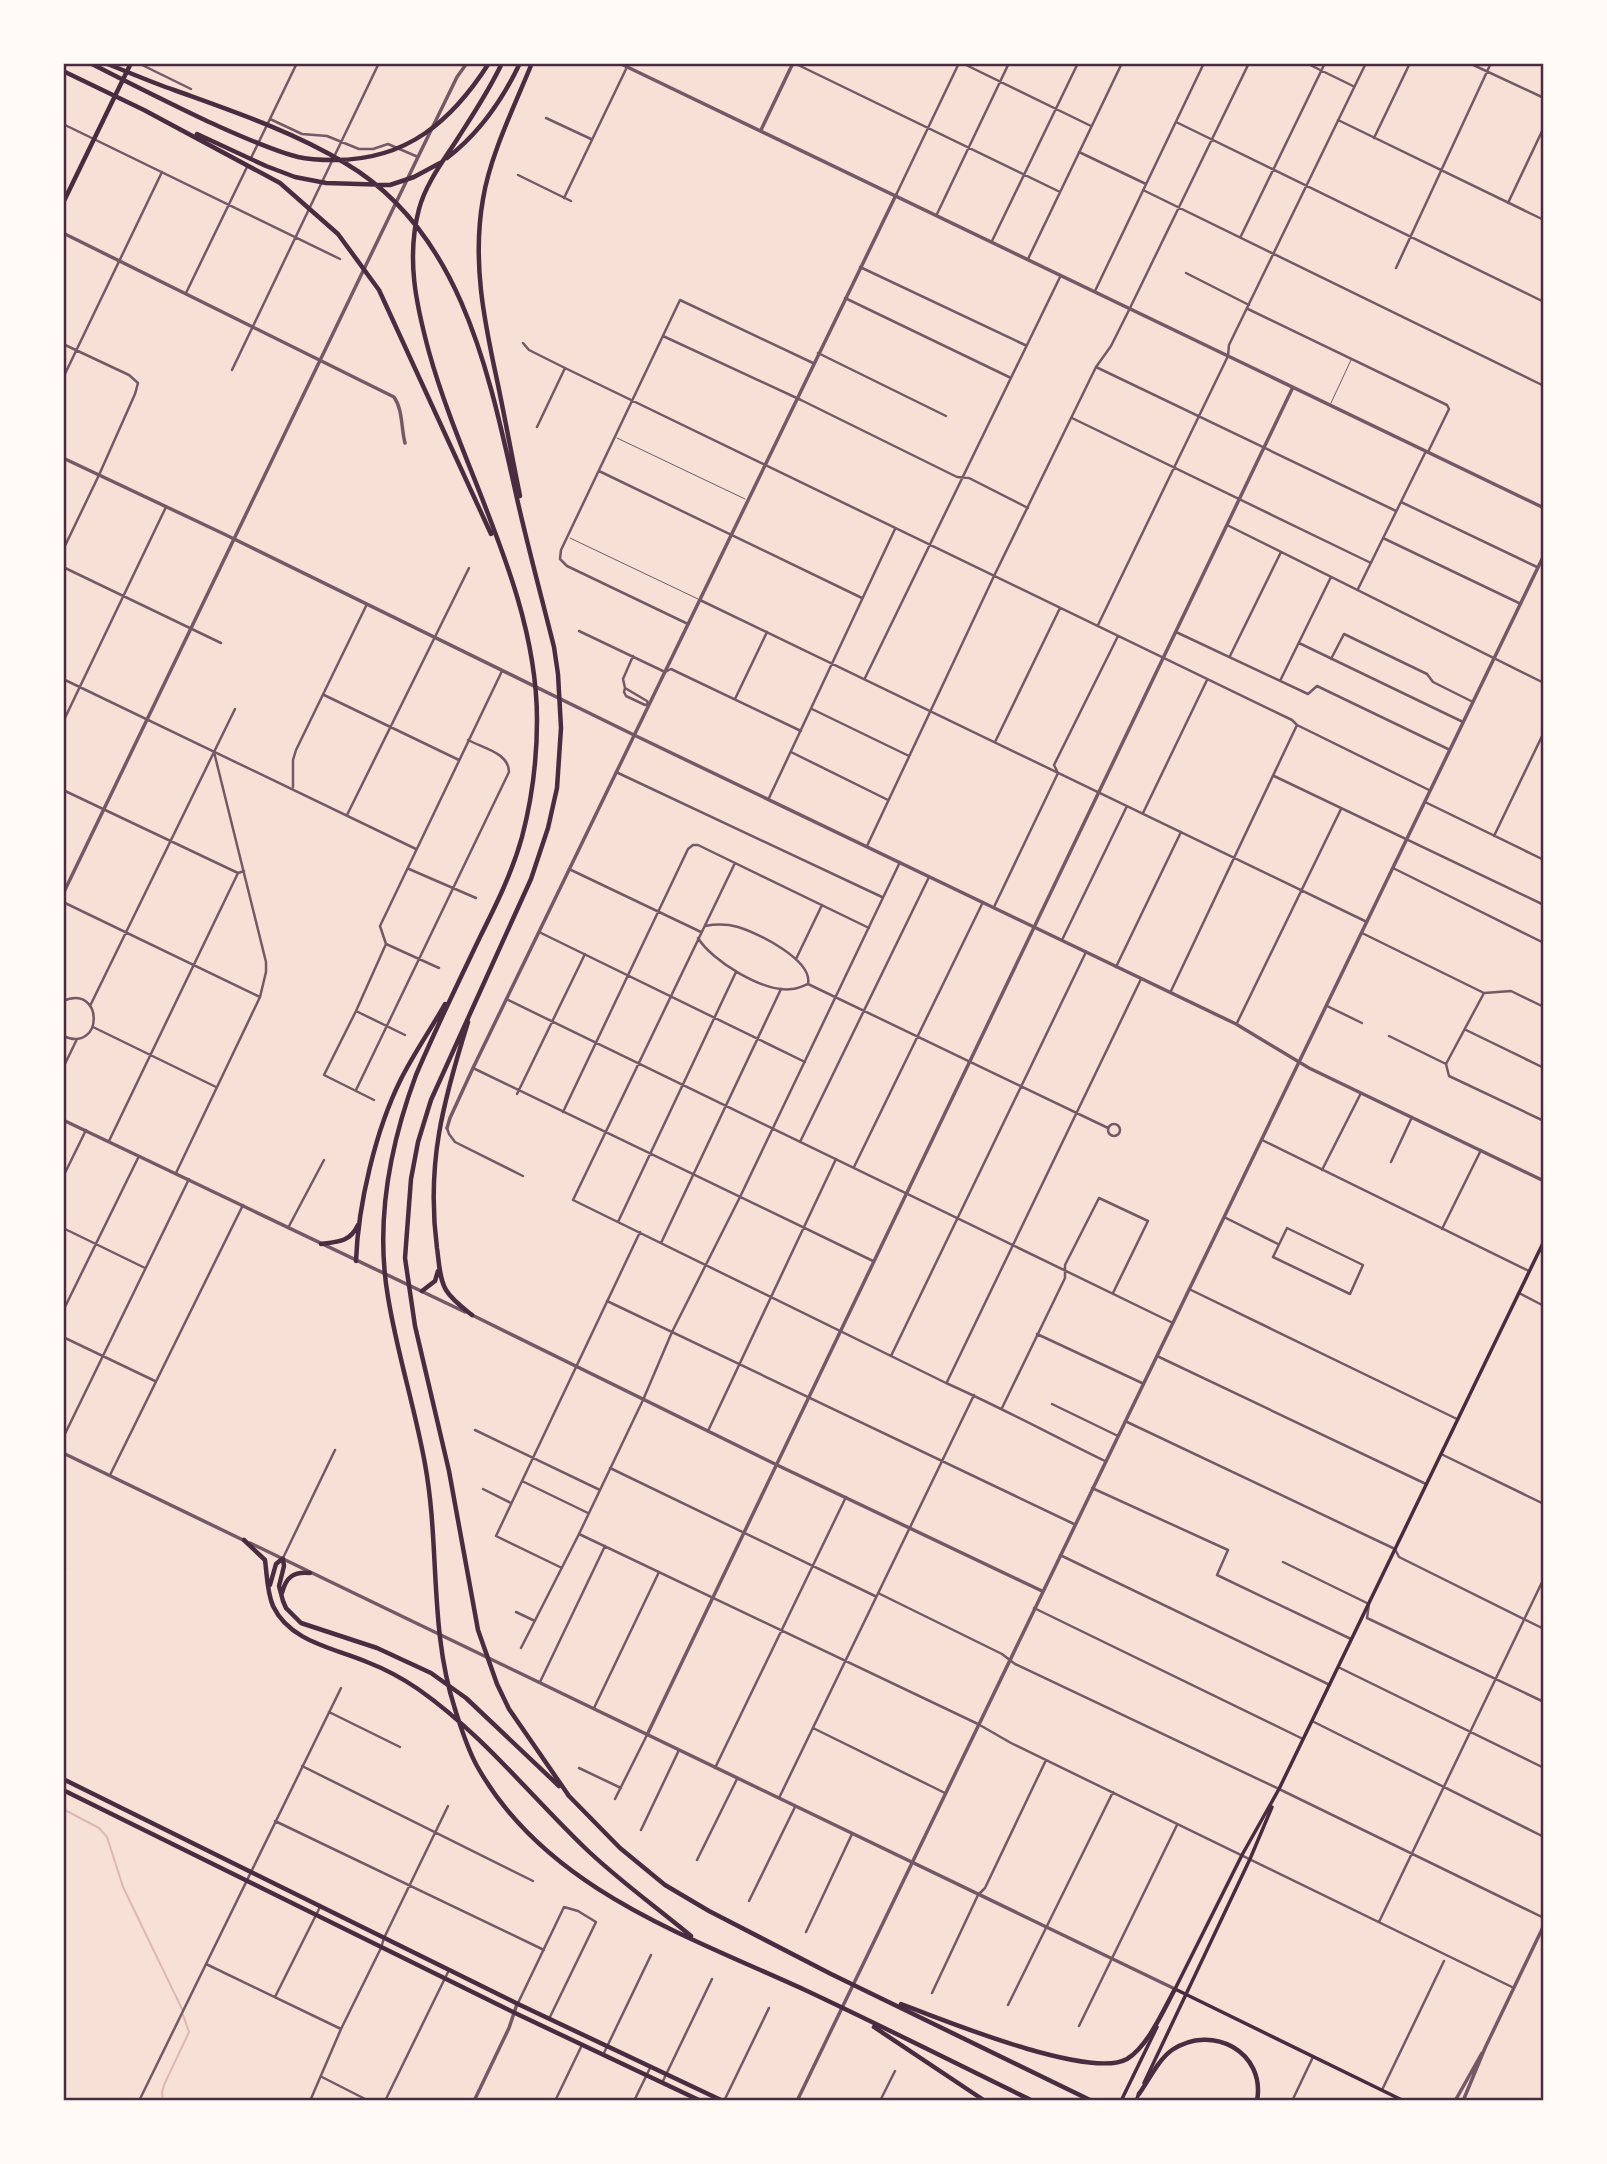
<svg xmlns="http://www.w3.org/2000/svg" width="1607" height="2164" viewBox="0 0 1607 2164" font-family="'Archivo Narrow',sans-serif">
<style>
.lines{fill:none;stroke-linecap:round;stroke-linejoin:round}
.stream{stroke:#dcb8b0;stroke-width:2}
.service{stroke:#755966;stroke-width:1}
.minor{stroke:#755966;stroke-width:2.5}
.tertiary{stroke:#755966;stroke-width:3.5}
.secondary{stroke:#4a2c40;stroke-width:3.5}
.primary{stroke:#4a2c40;stroke-width:4.5}
.trunk{stroke:#4a2c40;stroke-width:4.5}
.motorway{stroke:#4a2c40;stroke-width:4.5}
.neatline{fill:none;stroke:#4a2c40;stroke-width:2.5}
</style>
<rect width="100%" height="100%" fill="#f7e1d7"/>
<g class="lines">
<path class="stream" d="M63,1809L99,1828L107,1837L123,1887L182,2009
M163,2101L162,2092L164,2085L189,2032L183,2015"/>
<path class="service" d="M1331,403L1351,360
M617,438L745,499
M570,538L698,599"/>
<path class="minor" d="M138,63L191,89
M794,63L1060,192
M962,63L1091,126
M1306,63L1353,86
M1469,63L1544,98
M546,118L591,139
M270,119L302,134L327,136L359,149H373L388,144L418,157
M1338,120L1544,220
M1176,122L1544,302
M63,124L340,259
M1374,138L1410,63
M1079,152L1146,184
M251,158L297,63
M518,175L571,201
M1143,190L1544,386
M896,195L959,63
M564,198L627,67
M1508,203L1544,127
M937,214L1009,63
M1241,236L1325,63
M992,241L1078,63
M1028,259L1122,63
M860,267L1025,345
M1396,268L1491,63
M1186,273L1249,305
M1095,291L1204,63
M186,293L247,167
M845,298L1009,377
M1248,309L1447,405L1449,409L1428,452
M663,336L801,400L957,477L969,478L1028,508
M523,343L529,350L565,368L1292,720L1297,725L1429,790
M63,344L129,375L138,383L135,394L99,475L63,550
M818,353L946,416
M1096,367L1396,511
M232,370L378,65
M63,378L162,172
M1072,418L1371,563
M537,427L565,368
M599,471L862,598
M1401,502L1537,567
M1227,525L1544,683
M1383,538L1521,604
M63,567L221,643
M1358,589L1426,451
M700,600L1367,922
M688,624L567,566L560,559L561,550L680,300L813,363
M1098,625L1228,356L1229,345L1366,63
M579,631L665,672L671,669L801,731
M1176,632L1308,694L1317,686L1448,749
M1299,643L1463,722
M633,656L623,679L625,688L624,692L626,696L645,705L648,704
M1230,656L1281,552
M1331,659L1344,634L1427,674L1433,682L1473,702
M865,678L1061,275
M63,679L416,849
M1280,681L1331,577
M625,688L647,701L648,703
M324,695L459,760
M735,699L767,632
M812,709L909,756
M63,722L166,507
M995,742L1060,608
M791,752L888,800
M616,772L882,897
M1274,776L1544,905
M293,787V760L296,750L367,604
M63,790L238,873L244,871
M769,798L895,529
M1425,802L1544,860
M1143,813L1207,680
M347,815L469,568
M1494,836L1544,732
M867,846L994,576L1096,367L1111,346L1130,308L1249,63
M735,863L573,1200L946,1383C1000,1407 1052,1435 1105,1461
M1393,868L1544,943
M409,869L476,898
M569,869L701,932
M63,902L260,997
M994,907L1058,773L1054,765L1118,636
M705,926C716,924 727,924 738,927C758,933 813,960 808,984
M539,932L805,1062
M1362,933L1484,993L1511,991L1544,1007
M698,938C712,961 764,993 792,989C797,989 803,986 808,984L1108,1128
M1062,940L1127,806
M386,944L439,968
M796,959L822,905
M1116,967L1181,832
M1171,991L1297,725
M1484,993L1446,1064L1449,1076L1544,1121
M506,999L1173,1323
M63,1001C104,983 104,1054 63,1036
M90,1006L235,709
M1327,1006L1362,1023
M356,1011L405,1035
M1237,1023L1341,809
M93,1027L216,1087
M1466,1030L1544,1068
M1389,1036L1446,1064
M63,1068L77,1039
M473,1068L873,1261
M356,1090L509,772C509,753 483,748 468,740
M517,1094L585,954
M374,1100L324,1075L356,1011L386,944L380,926L502,671
M563,1112L688,849L693,845H698L869,928
M1108 1130a6 6 0 1 1 12 0a6 6 0 1 1-12 0Z
M447,1128L449,1134L455,1142L523,1176
M1262,1140L1529,1271
M109,1141L238,873
M800,1142L929,877
M1391,1162L1412,1117
M854,1167L983,902
M1322,1170L1361,1093
M176,1173L260,997L266,972V962L214,752
M63,1177L86,1130
M1224,1217L1278,1244
M618,1222L736,972
M63,1228L145,1268
M288,1228L324,1160
M1287,1228L1363,1265L1350,1294L1273,1257Z
M1442,1229L1481,1150
M661,1243L781,989
M1189,1289L1457,1419
M1519,1293L1544,1306
M607,1301L1074,1524
M63,1311L139,1156
M1037,1334L1142,1383
M63,1337L155,1381
M891,1356L1086,952
M1157,1356L1426,1484
M947,1382L1141,979
M1052,1404L1118,1436
M1002,1408L1065,1278V1265L1099,1198L1148,1221L1113,1293
M1125,1421L1395,1549L1399,1557L1544,1629
M475,1430L600,1490
M708,1431L836,1159
M63,1438L189,1179
M1441,1454L1544,1504
M610,1468L875,1596
M110,1475L243,1205
M522,1481L588,1513
M1092,1488L1228,1550L1217,1575L1351,1639
M483,1489L511,1503
M579,1534L978,1724L1011,1743L1514,1988
M1060,1555L1330,1685
M283,1558L335,1450
M1283,1562L1369,1604L1367,1618L1544,1702
M63,1567L65,1568
M562,1568L496,1536L640,1232
M878,1593L1002,1654L1015,1664L1279,1789L1544,1918
M1034,1608L1303,1739
M516,1612L535,1621
M521,1648L579,1534L643,1400L672,1332L740,1197L900,862
M1338,1667L1544,1768
M540,1682L605,1546
M594,1708L659,1572
M329,1712L400,1747
M1312,1721L1544,1837
M813,1728L945,1793
M302,1766L533,1881
M579,1768L621,1788
M715,1768L846,1497
M779,1798L974,1395
M615,1799L647,1735
M275,1821L544,1950
M641,1830L679,1750
M697,1860L737,1779
M749,1901L795,1807
M1379,1922L1544,1578
M806,1932L852,1834
M206,1964L341,2029
M932,1993L978,1895L985,1888L1046,1760
M275,1997L320,1907
M518,2003L564,1907L578,1911L596,1922L549,2019
M1008,2005L1113,1792
M1079,2026L1177,1825
M603,2055L651,1955
M322,2077L369,2101
M662,2083L712,1979
M1382,2090L1444,1961
M139,2101L341,1688
M310,2101L341,2029L381,1948L384,1938L448,1806
M385,2101L449,1970
M555,2101L582,2045
M634,2101L651,2066
M724,2101L769,2008
M880,2101L895,2071
M1292,2101L1313,2057"/>
<path class="tertiary" d="M619,63L1544,508
M761,130L793,63
M63,233L394,397C403,410 401,428 405,443
M63,458L224,534L634,735L1236,1024L1309,1068L1544,1181
M63,894L418,157L457,77L467,63
M63,1120L465,1312
M447,1128L450,1118L473,1068L896,195
M472,1315L777,1465L1042,1591
M63,1453L243,1540
M250,1543L1175,1989
M647,1735L1293,387
M474,2101L509,2028L517,2004
M797,2101L1544,555
M1455,2101L1482,2053
M1463,2101L1485,2048L1544,1925"/>
<path class="secondary" d="M1175,1989L1242,1855L1279,1789L1544,1241
M1175,1989L1404,2101
M1144,2083L1250,1859L1272,1807
M1121,2101L1157,2027
M1136,2101L1139,2093"/>
<path class="primary" d="M63,203L131,63"/>
<path class="trunk" d="M63,1779L518,2004L723,2101
M63,1790L515,2013L701,2101"/>
<path class="motorway" d="M90,63C129,83 169,103 209,122C236,134 270,150 298,157C310,160 323,160 335,160C407,160 452,121 489,63
M105,63C128,72 151,82 174,90C232,111 292,131 345,163C464,233 490,379 518,503C529,551 542,599 554,647L558,674L561,728L557,788L548,828L531,879L431,1100L418,1142L411,1179L405,1258L415,1326L449,1471L478,1630L497,1684L509,1709L569,1796
M502,63C490,89 474,113 458,138C444,160 426,183 419,209C406,258 416,304 429,352C463,474 537,592 537,720C537,759 532,799 522,837C512,873 496,905 480,937C458,983 436,1028 416,1075C390,1145 375,1222 388,1297C397,1353 415,1408 425,1464C440,1545 429,1630 455,1709C461,1728 467,1748 477,1766C545,1888 685,1935 805,1990C882,2026 957,2064 1033,2101
M63,71L144,110
M144,110L280,183L338,234L379,290L491,534
M197,134L266,166L295,177L326,183L390,185L414,177L440,163
M447,158C480,133 502,101 520,63
M520,496C512,457 505,418 497,380C484,320 472,261 483,199C490,155 515,105 532,63
M468,1022C443,1102 426,1164 437,1248C439,1261 439,1278 446,1290C452,1300 463,1308 472,1315
M321,1244C338,1242 350,1242 358,1225
M356,1261C358,1204 376,1129 401,1079C414,1053 431,1029 445,1004
M422,1291L435,1281L438,1271
M244,1540L265,1560C267,1575 267,1592 273,1606C290,1642 334,1648 367,1662C385,1669 402,1678 418,1689C481,1733 530,1795 584,1847C617,1879 655,1906 691,1936
M283,1559L284,1566L279,1586L283,1601L286,1608L301,1623L377,1648L431,1673L466,1698L559,1786
M270,1585L276,1564L282,1559
M282,1593C286,1577 294,1571 310,1573
M568,1795L620,1848L665,1885L709,1911L831,1974L1092,2101
M901,2004C943,2020 1090,2080 1127,2059C1148,2046 1163,2011 1175,1989
M874,2027L985,2101
M1139,2094C1149,2080 1158,2060 1172,2050C1212,2023 1266,2052 1257,2101"/>
</g>
<rect width="1607" height="2164" fill="none" stroke="#fffaf5" stroke-width="130"/>
<rect x="65" y="65" width="1477" height="2034" class="neatline"/>
</svg>
